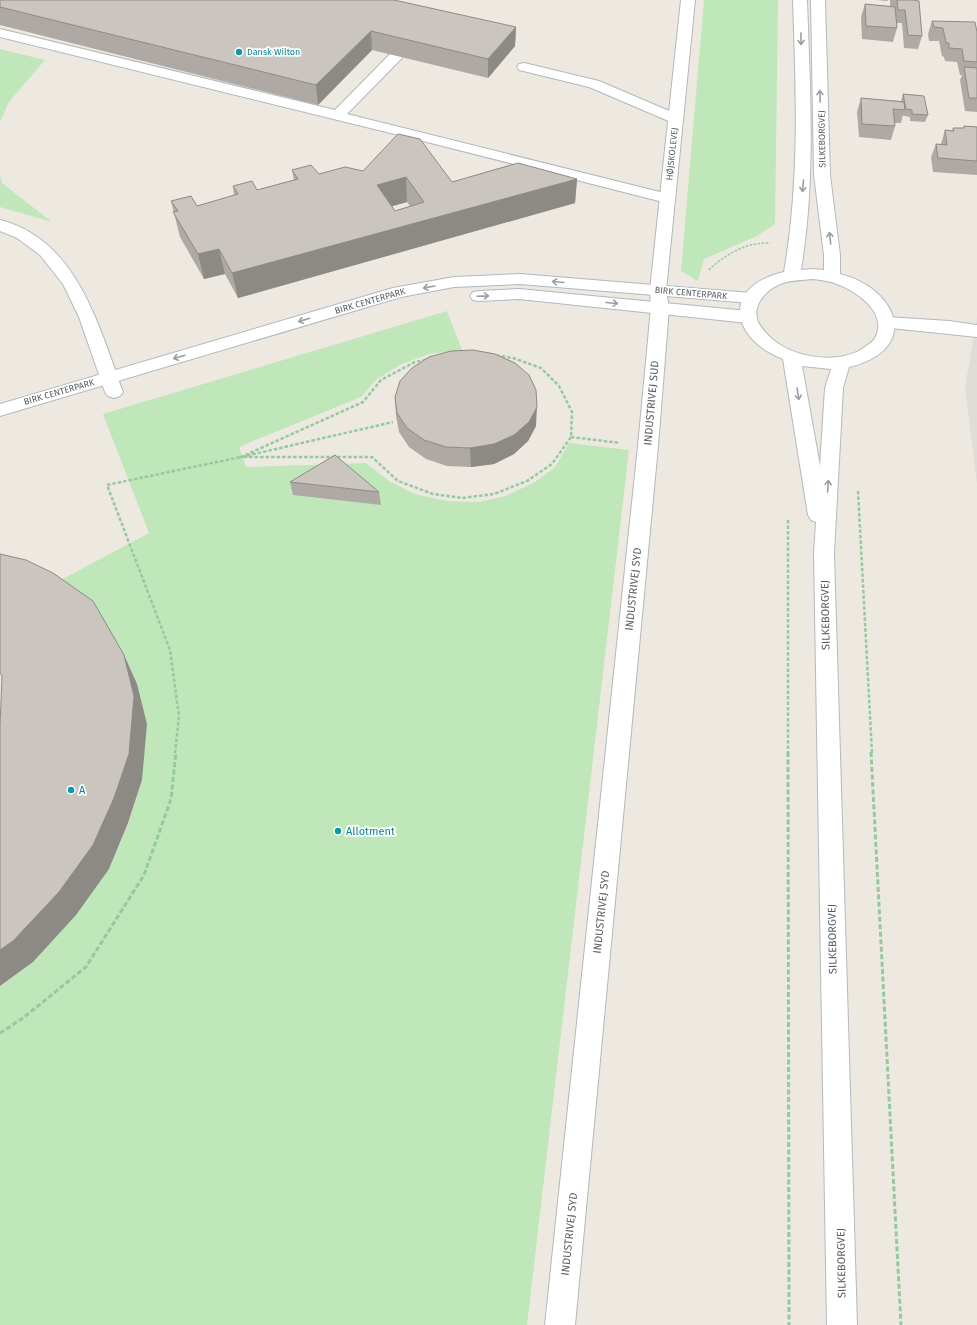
<svg xmlns="http://www.w3.org/2000/svg" width="977" height="1325" viewBox="0 0 977 1325" font-family="'Fira Sans',sans-serif">
<style>
.industrial{fill:#e0dcd8}
.green{fill:#bfe7ba}
.lines{fill:none;stroke-linecap:round;stroke-linejoin:round}
.service-casing{stroke:#b3b7bc;stroke-width:2}
.minor-casing{stroke:#b3b7bc;stroke-width:2}
.tertiary-casing{stroke:#b3b7bc;stroke-width:2}
.secondary-casing{stroke:#b4b9be;stroke-width:2}
.path-far2{stroke:#94ca9e;stroke-width:1.5;stroke-dasharray:2.5 1.5;stroke-linecap:butt}
.path-far1{stroke:#94ca9e;stroke-width:2.5;stroke-dasharray:3.5 2;stroke-linecap:butt}
.path{stroke:#94ca9e;stroke-width:3;stroke-dasharray:5 2.5;stroke-linecap:butt}
.service{fill:#fff;fill-rule:evenodd}
.minor{fill:#fff;fill-rule:evenodd}
.tertiary{fill:#fff;fill-rule:evenodd}
.secondary{fill:#fff;fill-rule:evenodd}
.wall{fill:#aea9a4;fill-rule:evenodd}
.shaded-wall{fill:#8d8a86}
.building{fill:#cac5bf;stroke:#8d8a86;fill-rule:evenodd}
.oneway{stroke:#9b9ea1}
.culture-dot{fill:#0f9aa8;stroke:#fff;stroke-width:1.5}
.labels{text-anchor:middle;stroke-width:3.5;stroke-linejoin:round;paint-order:stroke}
.far-culture-label{font-size:9px;fill:#0d838f;stroke:#fff;text-anchor:start}
.far-street-label{font-size:9px;fill:#595e62;stroke:#fff}
.street-label{font-size:11px;fill:#595e62;stroke:#fff}
.culture-label{font-size:11px;fill:#0d838f;stroke:#fff;text-anchor:start}
</style>
<rect width="100%" height="100%" fill="#ede9e0"/>
<path class="industrial" d="M977,318V484L965,387Z"/>
<path class="green" d="M704,0H778L775,224L757,236L704,259L698,281L681,271Z
M0,49L45,60L9,102L0,122Z
M0,175L2,183L52,222L0,207Z
M447,311L462,350L429,354L402,364L377,379L361,397L239,447L246,467L366,463L389,481L415,494L447,501L479,502L506,496L535,482L555,467L569,443L629,450L527,1325H0V986L33,962L109,869L128,824L142,780L42,590L149,533L103,414Z"/>
<g class="lines">
<defs>
<path id="service" d="M0,29L335,110L391,53H401L403,56L401,59L347,114L672,195L675,198L672,201L667,203L419,140L0,37Z
M524,63L599,81L681,116L683,119L681,122L676,123L671,122L589,87L519,70L517,67L519,64Z
M0,220C77,239 99,327 123,392L120,396L114,398L108,396L105,392L79,317L63,284L40,255L17,238L0,231Z"/>
<path id="minor" d="M681,0H695L666,290L669,308L658,446L575,1325H545L638,446L651,308L650,290Z
M887,317L949,321L977,325V337L881,327L878,323L881,319Z"/>
<path id="tertiary" d="M520,274L751,293L757,294L760,298L757,302L751,303L520,284L454,287L401,297L0,416V404L393,288L454,277Z
M519,289L748,311L754,313L757,317L754,321L748,323L519,299L479,301L473,300L470,296L473,292L479,291Z"/>
<path id="secondary" d="M793,0H807C810,90 816,180 801,270L813,269L824,270V255L814,175L811,0H825L830,175L840,255V274C899,289 921,350 849,367L843,388L834,553L857,1325H827L814,553L816,522L811,520L808,515L783,359C729,338 722,286 784,272C800,181 796,91 793,0ZM813,279C821,280 829,281 837,284C856,291 887,312 876,336C874,341 869,344 865,347C841,365 794,359 771,338C767,334 761,328 758,322C751,304 768,288 783,283C792,280 803,280 813,279ZM802,366L831,369L825,388L820,466Z"/>
</defs>
<use href="#service" class="service-casing"/>
<use href="#minor" class="minor-casing"/>
<use href="#tertiary" class="tertiary-casing"/>
<use href="#secondary" class="secondary-casing"/>
<path class="path-far2" d="M709,270C725,254 747,242 770,243"/>
<path class="path-far1" d="M480,353L513,358L541,368L559,386L572,412L571,437L552,464L527,481L494,494L462,498L433,494L398,481L372,457H241L363,402L381,380L415,362L449,355Z
M571,437L620,443
M858,491L872,753
M788,520V753
M175,753L179,716L170,650L107,485L241,457L393,422"/>
<path class="path" d="M788,752L789,1325
M871,752L901,1325
M0,1033L23,1018L86,967L144,875L171,799L176,752"/>
<use href="#service" class="service"/>
<use href="#minor" class="minor"/>
<use href="#tertiary" class="tertiary"/>
<use href="#secondary" class="secondary"/>
</g>
<path class="wall" d="M0,0L516,27L515,46L488,78L372,50L318,105L0,25Z
M876,0H888L887,1Z
M890,0H913L922,36L918,49L904,48L902,23H896L897,28L893,42L862,39L861,17L865,4L890,6Z
M932,21L977,32V112L965,111L960,80L962,75H960L957,62L945,61L944,57L942,56L939,41H929L928,34Z
M903,94L928,115L925,122L910,121V117L904,116L903,115L901,123H894L895,126L891,140L859,137L857,112L861,98L901,101Z
M964,126L977,127V175L933,172L931,157L936,144H941L945,130L952,131L953,128H963Z
M292,170L319,174L363,171L452,182L577,179L575,203L238,298L225,274L204,279L180,237L171,201L197,206L234,196L233,186L257,190L294,180ZM407,202L410,206L395,211L392,206Z
M395,397L536,426L528,441L514,454L494,464L471,467L447,466L426,459L409,447L399,432L396,416Z
M290,482L379,492L381,505L293,495Z"/>
<path class="shaded-wall" d="M516,27L515,46L488,78V59Z
M371,31L372,50L318,105L316,85Z
M406,177L407,202L379,210L377,185Z
M577,179L575,203L238,298L232,273Z
M219,249L225,274L204,279L198,254Z
M537,407L536,426L528,441L514,454L494,464L471,467L470,448Z
M124,655L137,684L147,724L142,780L128,823L109,869L76,915L33,962L0,986V950Z"/>
<path class="building" d="M0,0H394L516,27L488,59L371,31L316,85L0,7Z
M897,0H913L919,1L922,36L908,35L905,10H898Z
M865,4L895,7L897,28L866,26Z
M932,21L975,22L977,32V62L964,61L962,49L949,48V43H946L943,28L934,27Z
M964,67L977,68V98H969Z
M903,94L924,96L928,115L912,114V110L906,109Z
M861,98L904,102L905,110L893,109L895,126L862,124Z
M964,126L977,127V161L938,158L936,144L947,145L945,130L954,131L953,128H964Z
M398,134L420,139L452,182L518,163L577,179L232,273L219,249L198,254L173,212L178,211L171,201L191,196L197,206L238,194L233,186L252,181L257,190L298,179L292,170L311,165L319,174L345,167L363,171ZM406,177L424,202L395,211L377,185Z
M473,350L495,354L515,363L529,375L536,390L537,407L529,422L514,435L494,444L470,448L446,447L424,440L407,428L397,413L395,397L400,381L412,368L429,357L451,351Z
M335,455L379,492L290,482Z
M0,554L26,560L53,573L93,601L124,655L134,696L129,754L114,798L93,845L59,892L13,941L0,950V726L2,676L0,673Z"/>
<defs><path id="oneway-shaft" d="M-6 0H5M1.5-3L5.5 0L1.5 3" fill="none" stroke-width="1.6" stroke-linecap="round" stroke-linejoin="round"/></defs>
<g class="oneway">
<use href="#oneway-shaft" transform="translate(801 39) rotate(89)"/>
<use href="#oneway-shaft" transform="translate(820 96) rotate(-92)"/>
<use href="#oneway-shaft" transform="translate(803 186) rotate(95)"/>
<use href="#oneway-shaft" transform="translate(830 238) rotate(-97)"/>
<use href="#oneway-shaft" transform="translate(558 282) rotate(-175)"/>
<use href="#oneway-shaft" transform="translate(429 287) rotate(170)"/>
<use href="#oneway-shaft" transform="translate(483 296) rotate(-2)"/>
<use href="#oneway-shaft" transform="translate(612 303) rotate(5)"/>
<use href="#oneway-shaft" transform="translate(304 320) rotate(164)"/>
<use href="#oneway-shaft" transform="translate(179 357) rotate(164)"/>
<use href="#oneway-shaft" transform="translate(798 394) rotate(81)"/>
<use href="#oneway-shaft" transform="translate(828 486) rotate(-86)"/>
</g>
<g class="culture-dot">
<circle cx="239" cy="52" r="4"/>
<circle cx="71" cy="790" r="4"/>
<circle cx="338" cy="831" r="4"/>
</g>
<g class="labels">
<g class="far-culture-label">
<text x="247" y="55">Dansk Wilton</text>
</g>
<g class="far-street-label">
<text transform="translate(822 139) rotate(-91)" y="3">SILKEBORGVEJ</text>
<text transform="translate(672 154) rotate(-84)" y="3">HØJSKOLEVEJ</text>
<text transform="translate(691 293) rotate(5)" y="3">BIRK CENTERPARK</text>
<text transform="translate(370 301) rotate(-16)" y="3">BIRK CENTERPARK</text>
<text transform="translate(59 392) rotate(-16)" y="3">BIRK CENTERPARK</text>
</g>
<g class="street-label">
<text transform="translate(651 403) rotate(-85)" y="4">INDUSTRIVEJ SUD</text>
<text transform="translate(633 589) rotate(-84)" y="4">INDUSTRIVEJ SYD</text>
<text transform="translate(825 615) rotate(-91)" y="4">SILKEBORGVEJ</text>
<text transform="translate(601 912) rotate(-84)" y="4">INDUSTRIVEJ SYD</text>
<text transform="translate(832 939) rotate(-91)" y="4">SILKEBORGVEJ</text>
<text transform="translate(569 1234) rotate(-84)" y="4">INDUSTRIVEJ SYD</text>
<text transform="translate(841 1263) rotate(-91)" y="4">SILKEBORGVEJ</text>
</g>
<g class="culture-label">
<text x="79" y="794">A</text>
<text x="346" y="835">Allotment</text>
</g>
</g>
</svg>
